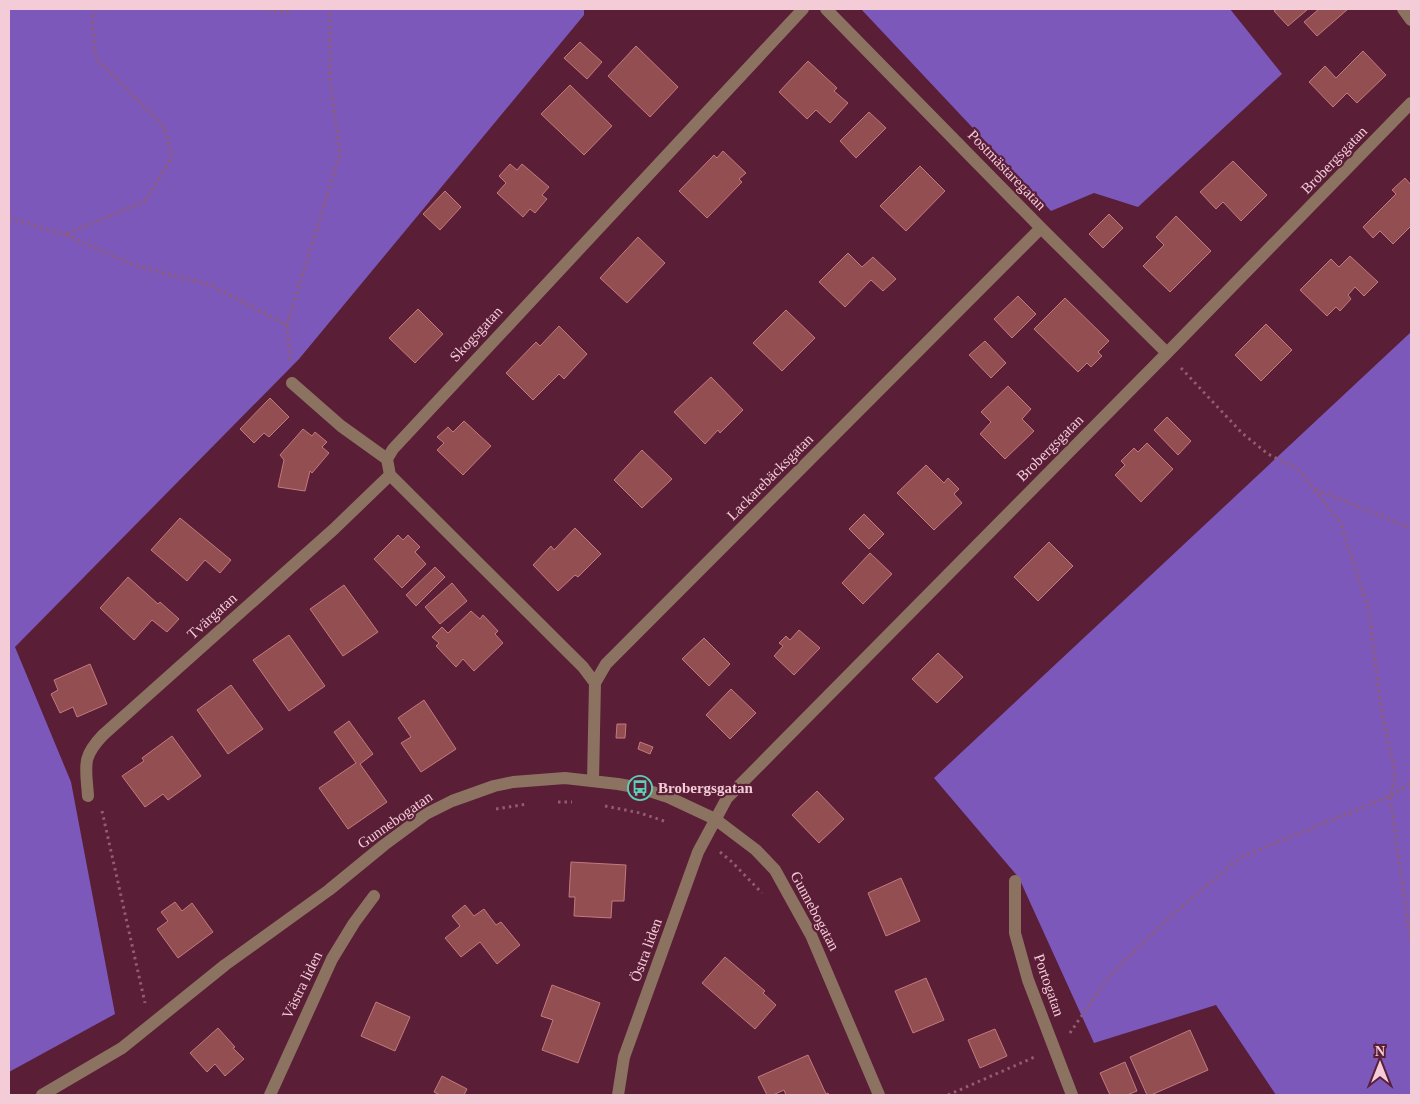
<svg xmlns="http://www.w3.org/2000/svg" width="1420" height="1104" viewBox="0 0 1420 1104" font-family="'Times New Roman',serif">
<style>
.forest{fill:#7c58ba}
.building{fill:#934e52;stroke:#c37a7c}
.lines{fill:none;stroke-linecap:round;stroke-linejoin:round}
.path{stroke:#915d70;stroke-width:3;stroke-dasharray:2.5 4;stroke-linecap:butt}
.minor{stroke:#8c7361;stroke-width:12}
.labels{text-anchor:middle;stroke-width:4.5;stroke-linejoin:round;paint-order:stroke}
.street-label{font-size:15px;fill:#f3ccd8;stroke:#5a1e36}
.poi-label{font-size:15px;font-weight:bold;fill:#f3ccd8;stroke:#5a1e36;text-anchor:start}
</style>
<rect width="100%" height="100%" fill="#5a1e36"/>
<path class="forest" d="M9,9H584V15L299,359L15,647L71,782L115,1014L9,1072Z
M861,9H1230L1282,74L1138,207L1094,193L1051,211Z
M1411,332V1095H1276L1216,1005L1094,1043L1019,878L934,778Z"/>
<path class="building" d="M1277,9H1308L1288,26L1274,11Z
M1319,9H1348L1317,36L1304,22Z
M580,42L602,62L587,79L564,58Z
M636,46L678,87L650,117L608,76Z
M1363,51L1386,75L1357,103L1347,93L1333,107L1309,82L1325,66L1336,78Z
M808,61L837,88L834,91L848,103L830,123L816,110L807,119L779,92Z
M570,85L612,126L584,155L541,114Z
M869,112L886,128L856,158L840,141Z
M723,151L746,173L739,179L742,182L707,218L679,191L714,155L717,158Z
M1233,161L1267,195L1241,221L1223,202L1216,209L1200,192Z
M510,164L517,170L522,164L549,187L542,195L547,199L535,213L530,209L523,217L497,193L506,183L499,176Z
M920,166L945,191L906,231L880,206Z
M1405,178L1411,185V226L1393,244L1380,231L1373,238L1363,227L1396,194L1392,190Z
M445,191L461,207L440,230L423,214Z
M1109,214L1123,228L1103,248L1089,234Z
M1176,216L1211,251L1170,292L1143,266L1164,245L1156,237Z
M638,237L665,263L627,303L600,278Z
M848,253L862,267L873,257L896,279L883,291L871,280L845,307L819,282Z
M1350,256L1378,282L1364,296L1355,287L1348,295L1351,299L1340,311L1336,307L1327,316L1300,290L1331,259L1339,267Z
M1018,296L1036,314L1012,338L994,319Z
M1065,298L1109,341L1098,352L1102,356L1091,367L1087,363L1078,372L1034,329Z
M418,309L443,334L415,363L389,338Z
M786,310L815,338L782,371L753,343Z
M1266,324L1292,350L1261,381L1235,355Z
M559,326L587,354L564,379L559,374L533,400L506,373L536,342L540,346Z
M985,341L1006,363L991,378L969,355Z
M711,377L743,410L720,433L718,430L705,444L674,412Z
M1008,386L1031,409L1022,419L1034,431L1005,459L980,434L991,422L981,412Z
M270,398L289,417L269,437L264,433L254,443L240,429Z
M1167,417L1191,441L1178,455L1154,430Z
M464,421L491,446L463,475L437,450L444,443L437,437L448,427L453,432Z
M303,429L312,436L315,432L327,442L322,447L329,453L312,473L310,471L305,491L278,487L284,460L280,455Z
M1147,443L1173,469L1141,502L1115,475L1125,465L1121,461L1134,448L1138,452Z
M642,450L672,479L642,508L614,480Z
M926,465L944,483L948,478L959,489L954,494L962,503L934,530L897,493Z
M864,514L884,534L869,549L849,529Z
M180,518L231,560L220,573L205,560L187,581L151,550Z
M575,528L601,554L578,577L575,575L558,591L533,565L551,546L554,550Z
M398,535L403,540L408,535L420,547L415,552L426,564L402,588L374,559Z
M1049,542L1073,566L1038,601L1014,577Z
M870,553L892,574L863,604L842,583Z
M435,567L445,577L416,606L406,595Z
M128,577L158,604L160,602L179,619L167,632L152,620L134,640L100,608Z
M452,583L467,601L440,624L425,607Z
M344,585L378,632L343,656L310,609Z
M471,611L480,619L483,615L498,631L495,634L503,643L474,671L463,659L456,667L436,646L439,643L432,637L442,627L448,633Z
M799,630L820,648L794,675L774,656L783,646L779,643L786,636L790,640Z
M289,635L325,686L289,711L253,660Z
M704,638L730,664L709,686L682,659Z
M938,653L963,677L937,703L912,679Z
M90,664L107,704L77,717L73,707L60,713L51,694L58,690L54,680Z
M231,685L263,729L228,754L197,710Z
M731,689L756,713L730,739L706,715Z
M424,700L456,749L421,772L401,743L411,737L398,718Z
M349,721L373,754L360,764L387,802L348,829L319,788L356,763L334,732Z
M617,724H626L625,738H616Z
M172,736L201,776L168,800L163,794L145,807L122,776L144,761L142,758Z
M640,742L653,747L650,754L638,749Z
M817,791L844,819L819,843L792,815Z
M571,862L626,865L624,901H612L611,918L574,916L575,897H569Z
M901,878L920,921L886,936L868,893Z
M175,902L182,911L192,903L213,932L178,958L157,929L168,921L161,912Z
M465,905L474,916L484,909L496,925L501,922L520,945L497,964L480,942L461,957L445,938L460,926L452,916Z
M725,957L765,991L763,993L776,1005L755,1029L702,983Z
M926,978L944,1020L913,1033L895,991Z
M552,985L600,1003L578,1063L542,1050L553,1020L541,1016Z
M376,1002L410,1017L395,1051L361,1036Z
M218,1028L235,1047L233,1048L244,1059L225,1076L215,1064L207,1072L190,1053Z
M995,1029L1007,1056L980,1068L968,1040Z
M1190,1030L1208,1070L1151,1095H1147L1130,1057Z
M808,1055L826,1094L828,1093L829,1095H786L784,1090L773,1095H767L758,1077Z
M1125,1062L1137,1091L1127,1095H1110L1100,1073Z
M442,1076L467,1089L464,1095H440L434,1092Z"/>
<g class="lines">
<path class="path" d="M261,9L287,12L291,9
M9,218L66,235L136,266L208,284L287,325L340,153L330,80V9
M67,234L145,201L172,157L164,127L96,58L92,23L96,9
M287,325L290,362
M1181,368L1242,433L1268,454L1299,470L1340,522L1369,611L1381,708L1396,777L1390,796L1411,944
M1315,489L1411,528
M558,802H572
M605,806L640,813L667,822
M496,809L527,804
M102,811L145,1003
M720,852L732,862L762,893
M1070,1033L1099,990L1117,968L1171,916L1239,858L1390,796L1411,783
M948,1095L1037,1056"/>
<path class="minor" d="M826,9L1041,228L1167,353
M1403,9L1411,20
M292,383L341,426L387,459
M595,683L583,667L390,475L387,459L393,449L803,9
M593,781L595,683L606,664L1041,228
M88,796C86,766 81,758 103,735L334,529L390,475
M1015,881V933L1028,980L1072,1095
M42,1095L122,1048L225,965L329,890L384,845L426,814L452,801L494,786L513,782L565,778L618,784L640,788L668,797L715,819L756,850L775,870L811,935L879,1095
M270,1095L332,959L354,923L374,896
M618,1095L624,1057L698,852L727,798L1167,353L1411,103"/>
</g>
<defs>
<symbol id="bus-ring" viewBox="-11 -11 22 22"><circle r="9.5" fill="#5a1e36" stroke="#5eceb7" stroke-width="1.5"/><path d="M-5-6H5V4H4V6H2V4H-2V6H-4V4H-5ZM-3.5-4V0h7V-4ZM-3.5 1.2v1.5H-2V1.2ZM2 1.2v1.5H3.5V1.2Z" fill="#5eceb7"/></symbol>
</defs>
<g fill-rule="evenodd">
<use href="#bus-ring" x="626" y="774" width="28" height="28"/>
</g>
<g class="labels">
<g class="street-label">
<text transform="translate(1334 160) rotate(-46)" y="5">Brobergsgatan</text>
<text transform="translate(1007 170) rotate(46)" y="5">Postmästaregatan</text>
<text transform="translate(476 334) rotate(-47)" y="5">Skogsgatan</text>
<text transform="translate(1050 448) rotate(-45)" y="5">Brobergsgatan</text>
<text transform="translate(770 477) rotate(-45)" y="5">Lackarebäcksgatan</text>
<text transform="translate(212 616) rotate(-42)" y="5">Tvärgatan</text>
<text transform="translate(395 820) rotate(-35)" y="5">Gunnebogatan</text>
<text transform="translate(815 911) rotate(62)" y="5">Gunnebogatan</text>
<text transform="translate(646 950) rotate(-70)" y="5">Östra liden</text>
<text transform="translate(302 985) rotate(-64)" y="5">Västra liden</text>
<text transform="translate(1049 985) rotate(71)" y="5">Portogatan</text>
</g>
<g class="poi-label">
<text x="658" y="793">Brobergsgatan</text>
</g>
</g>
<rect width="1420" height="1104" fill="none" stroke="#f3ccd8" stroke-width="20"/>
<g transform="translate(1380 1064)" stroke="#5a1e36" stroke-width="4" paint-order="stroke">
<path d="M0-4L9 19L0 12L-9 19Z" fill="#f3ccd8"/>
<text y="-8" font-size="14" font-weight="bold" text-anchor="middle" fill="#f3ccd8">N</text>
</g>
</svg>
